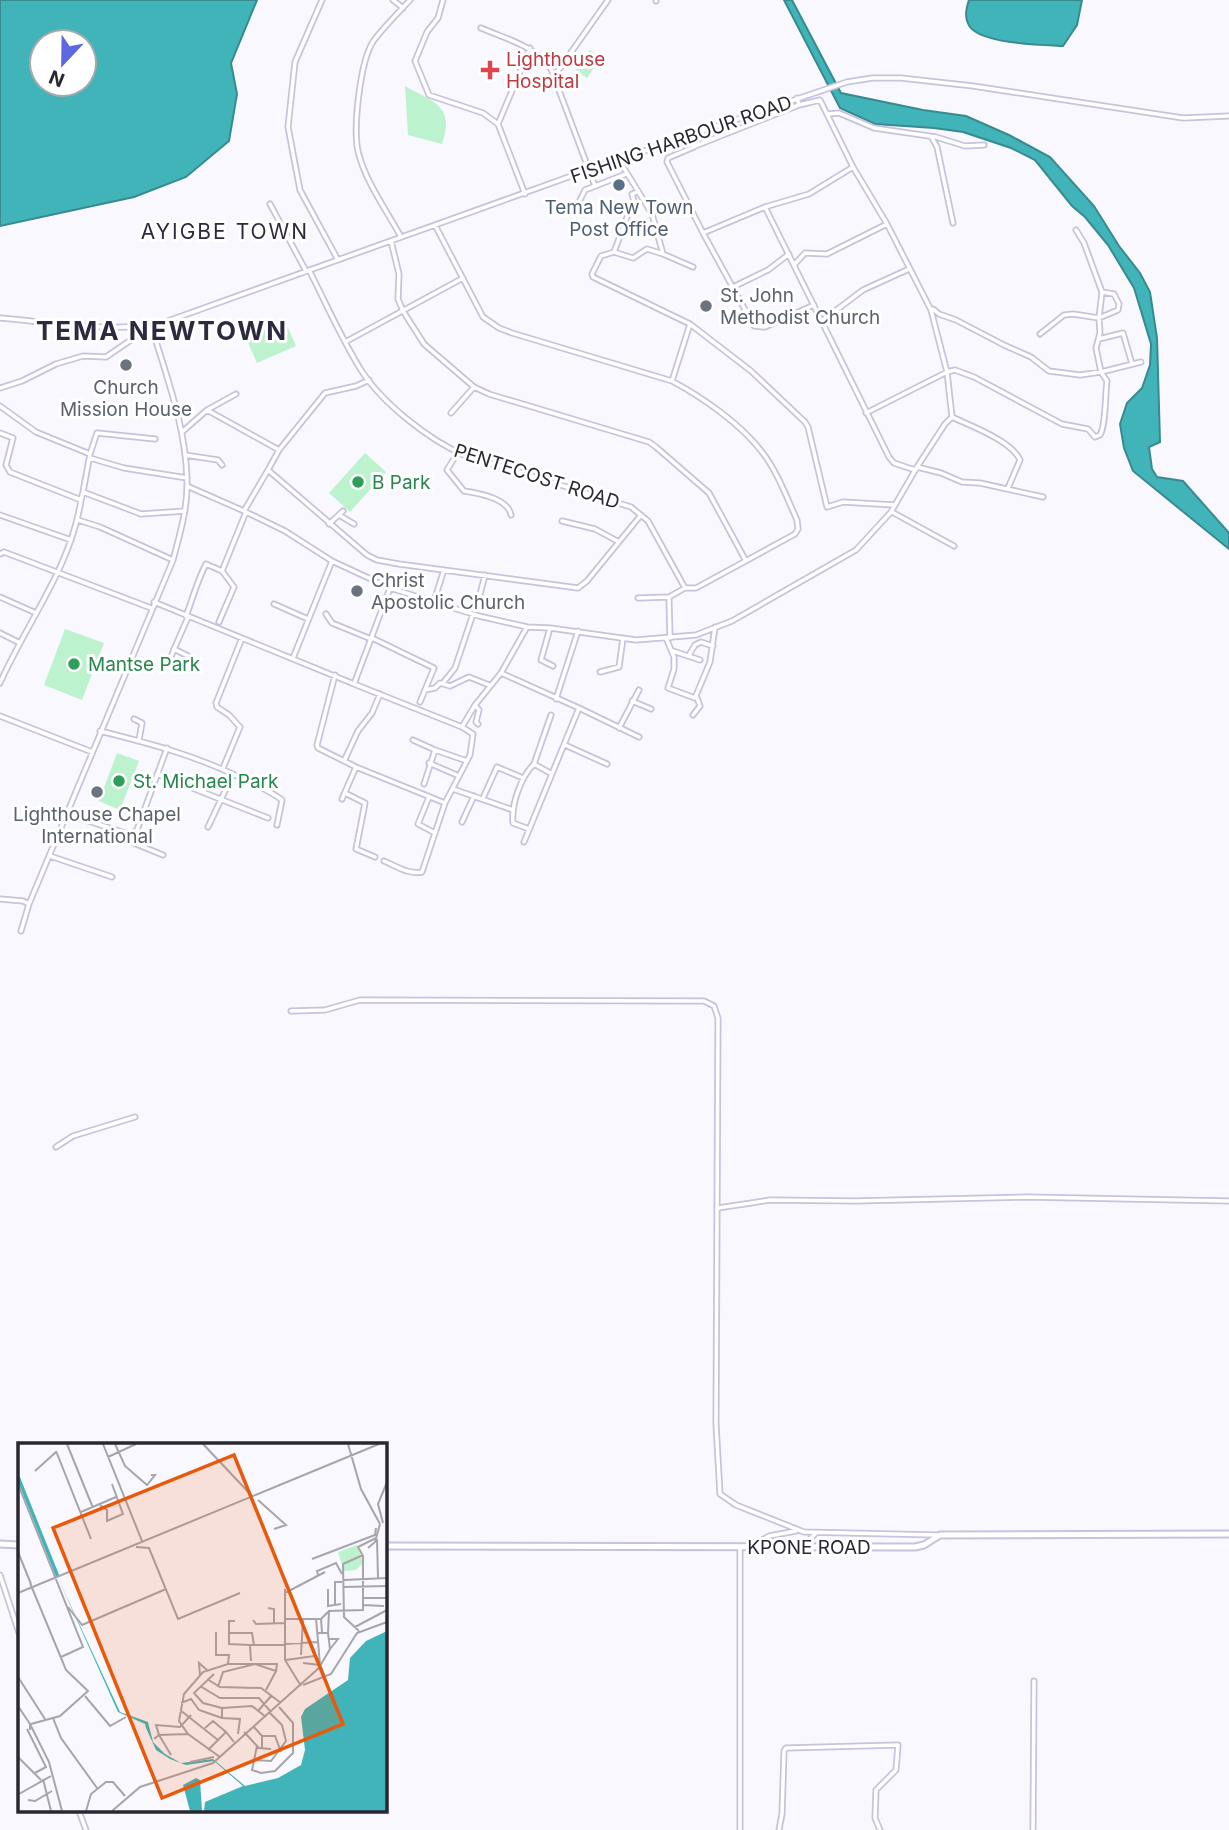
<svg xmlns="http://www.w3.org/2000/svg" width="1229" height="1830" viewBox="0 0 1229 1830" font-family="Inter,sans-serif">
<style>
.park{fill:#bcf2ce}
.water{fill:#40b4b8;stroke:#398a90;stroke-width:2;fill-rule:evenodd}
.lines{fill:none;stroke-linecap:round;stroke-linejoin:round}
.minor-casing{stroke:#c6c3de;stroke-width:7}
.major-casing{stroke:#c6c3de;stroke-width:9}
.minor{stroke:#fff;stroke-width:3.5}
.major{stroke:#fff;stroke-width:5}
.health-dot{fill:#e0444e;stroke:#fff;stroke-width:2.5}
.service-dot{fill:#5c6f8a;stroke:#fff;stroke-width:2.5}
.worship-dot{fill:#6b7280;stroke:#fff;stroke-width:2.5}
.leisure-dot{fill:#2e9e5b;stroke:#fff;stroke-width:2.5}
.labels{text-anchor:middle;stroke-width:6;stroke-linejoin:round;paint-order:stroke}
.health-label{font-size:19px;fill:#be3a42;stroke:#fff;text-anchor:start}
.street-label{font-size:19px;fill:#292832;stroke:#fff}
.service-label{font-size:19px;fill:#4e5e75;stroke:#fff}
.worship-label{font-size:19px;fill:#5b616d;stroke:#fff;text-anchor:start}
.leisure-label{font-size:19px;fill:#27864d;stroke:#fff;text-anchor:start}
.neighbourhood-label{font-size:21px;letter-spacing:2px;fill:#2d2a3f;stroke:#fff}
.district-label{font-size:26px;font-weight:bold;letter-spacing:2px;fill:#2d2a3f;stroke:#fff}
.inset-river{fill:none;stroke:#40b4b8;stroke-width:3.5}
.inset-road{fill:none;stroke:#a6a5ac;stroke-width:2}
.view{fill:#e8590c;fill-opacity:0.15;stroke:#e8590c;stroke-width:3.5}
.inset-edge{fill:none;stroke:#292832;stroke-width:3.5}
</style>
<rect width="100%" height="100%" fill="#f9f8fe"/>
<path class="park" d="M590,50L601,58L587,78L576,70Z
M405,86C435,103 455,106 442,144L408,135Z
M285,321L296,346L257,363L246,338Z
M365,453L386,472L350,512L329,493Z
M65,629L104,643L82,700L44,685Z
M117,753L139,761L120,810L99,801Z"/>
<path class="water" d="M0,0H257L231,63L237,94L229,141L186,177L134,197L0,226ZM84,42V84H42V42Z
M784,0H792L841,93L923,110L966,116L1009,135L1050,157L1094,206L1119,246L1140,273L1150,292L1157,338L1160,442L1149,447L1152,469L1157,477L1183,481L1229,533V549L1133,471L1124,448L1120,424L1127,403L1142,388L1150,365L1151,344L1134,288L1108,245L1085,217L1072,206L1035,160L1011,148L963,132L934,128L875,124L840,108Z
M969,0H1082L1077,25L1063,46C1042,45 983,44 970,27C964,18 966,9 969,0Z"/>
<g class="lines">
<defs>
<path id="minor" d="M322,0L295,62L288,127L300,190L338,260
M393,0L403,8
M443,0L438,18L427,32L415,61L429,95L483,113L498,124
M656,0V1
M481,28C506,39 534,45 551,69L595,186
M553,78L608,0
M828,114L839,113L874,128L936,137L965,146L984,145
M693,135L694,147L668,158L667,162L703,233L765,207
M932,138L937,147L953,223
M695,146L799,105
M619,160L652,214L663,254L693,267
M853,167L809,194L765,207L889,457L894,463L915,470
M637,192L632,194L635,205L629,212L614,252L601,256L592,274L593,277L690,324L672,381
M525,194L498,124L530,48
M270,204L306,271
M578,204L585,190L626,174
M435,225L483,317L499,328L512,333L672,381C702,397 741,424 762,452C777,471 787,498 797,520L798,529L795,534L696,588H685L669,597L638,598
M703,233L754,326L765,327L814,305
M401,237C387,211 367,184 359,155C352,132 360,60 374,40C385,26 398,13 410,0
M391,241L399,274L398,299L403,311L424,344L474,387L489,394L649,442L656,447L709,493L746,561
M614,252L633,258L647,249L663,254
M794,265L805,253L827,254L887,224
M309,270C326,303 341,338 361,370C382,403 429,440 464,455L631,507L648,521L685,588
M733,287L768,270L789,254
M931,310L933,309L939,314L956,320L1004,345L1031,357L1049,371L1080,375L1101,372L1096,348L1100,333L1099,318L1102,292L1084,243L1076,230
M0,318C50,322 118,334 165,322L588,170L847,82L872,78H901L973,86L1183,118L1229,116
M822,321L863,290L909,269
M690,324L751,371L805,422L808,427L827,507L843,502L895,505
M1040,334L1064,315L1073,314L1099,318L1118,310L1119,304L1114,294L1102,292
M1099,339L1123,333L1132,364
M347,341L463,278
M369,380L356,386L325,393L279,450L268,470L367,555L377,560L399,564L578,588L587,581L641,515
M0,388L22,381L56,364L83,356L106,357L150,327
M0,406L36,432L90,454
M207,410L279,450
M451,413L474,387
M866,413L947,372L955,370L974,377L1062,424L1088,429L1095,437L1100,435C1106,425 1105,396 1107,381L1101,372L1141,362
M952,417C971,426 1012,441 1020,460L1008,488
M182,432L207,410L236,394
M0,433L13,438L6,465L10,472L81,500L83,492L141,514L185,511
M458,452L447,470L464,491C478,493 508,498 511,515
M185,455L218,460L222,465
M90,458L124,468L187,478
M917,467L941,473L962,482L980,483L1043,497
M268,470L244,511L285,531L332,561L390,588L479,616L527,627L550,628L636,640L696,635L732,621L856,550L891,512L917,467L945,424L952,417L947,372L931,310L887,224L853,167L820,100L799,105L797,98
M187,486L244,511
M83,492L90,454L97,433L155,439
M892,512L954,546
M0,515L71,540
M339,515L354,524
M78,520L100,527L173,560
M562,521L595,529L619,542
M329,524L343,511
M0,554L4,552L151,608
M0,597L36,613
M669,598L670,638
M434,601L444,570
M154,602L354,684L390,588
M478,602L485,575
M274,604L308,619
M326,614L332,623L371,639
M186,616C193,598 197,581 206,564L222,571L246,512
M219,622L234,587L222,571
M550,628L541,660L553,666
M0,633L20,643
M372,638L434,668L420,702
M666,638L674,657V669L668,688L695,698L710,662L715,627
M174,649L188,656L185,664
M673,651L700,660
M689,655L695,645L701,642L713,646
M171,657C176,643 182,632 188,617
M293,658L332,561
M600,672L619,667L623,638
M335,675L317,745L318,748L356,767L445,803
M0,683C27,622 71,567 81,500
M443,683L455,668L473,614
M354,684L462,727L473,734L470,755L445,803L422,872C409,875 396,866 384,861
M425,690L435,688L440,683L450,686L469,677L489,685
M556,699L578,631
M632,701L651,709
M475,705L479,710L476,722L478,724
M579,708L639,737
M551,715L534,764L552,774
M693,715L700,706L697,698
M0,716L92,752
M134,719L142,723L139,740
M462,727L475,705L501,673
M619,728L639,690
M100,731C148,743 194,755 239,777C254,784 269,790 282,800L277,825
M413,740L435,750
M565,745L607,764
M344,761L358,731L372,713L380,694
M429,763L459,776
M223,768L240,727L229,715L217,707L216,703L242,638
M157,774L268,818
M424,784L435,750L467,761
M453,789L513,810
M345,793L365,803L356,849L375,857
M429,797L418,824L435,833
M483,798L497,767L523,778
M342,799L356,767
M67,814L128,834
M462,822L474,796
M208,827L233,774
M529,829L513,823C511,804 521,777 534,764
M129,835L137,830L167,748
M129,835L131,842L163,855
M524,842L579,708L501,673L527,627
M50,856L112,877
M0,899L23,901L29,904
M21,931L29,904L173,560C180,534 188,507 187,480C186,427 166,375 151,325
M291,1011L325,1010L360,1000L704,1001L714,1006L718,1018L716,1424L720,1494L736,1505L804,1532L937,1535
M56,1147L73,1136L135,1117
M718,1208L770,1200L854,1201L1027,1197L1229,1201
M751,1546L769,1536L796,1531
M803,1546L816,1533
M0,1575L19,1633
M79,1811L86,1830
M740,1830V1548
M779,1830L782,1814L784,1751L786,1748L898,1745L896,1770L876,1790L875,1818L880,1830
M1033,1830L1034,1681"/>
<path id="major" d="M0,1544L19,1545
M385,1546L915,1547L924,1545L940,1535L1229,1534"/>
</defs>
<use href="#minor" class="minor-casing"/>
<use href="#major" class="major-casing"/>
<use href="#minor" class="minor"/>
<use href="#major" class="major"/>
</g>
<path class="health-dot" d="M486.5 59.5h7v7h7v7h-7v7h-7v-7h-7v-7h7z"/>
<circle class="service-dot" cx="619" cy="185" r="7"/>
<g class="worship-dot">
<circle cx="706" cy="306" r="7"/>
<circle cx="126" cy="365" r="7"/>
<circle cx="357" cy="591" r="7"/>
<circle cx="97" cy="792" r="7"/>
</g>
<g class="leisure-dot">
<circle cx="358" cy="482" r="7"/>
<circle cx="74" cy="664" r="7"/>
<circle cx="119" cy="781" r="7"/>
</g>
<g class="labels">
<g class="health-label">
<text x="506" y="66">Lighthouse<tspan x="506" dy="22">Hospital</tspan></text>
</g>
<g class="street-label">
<text transform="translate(681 139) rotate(-19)" y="7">FISHING HARBOUR ROAD</text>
<text transform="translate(537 476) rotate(18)" y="7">PENTECOST ROAD</text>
<text x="809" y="1554">KPONE ROAD</text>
</g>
<g class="service-label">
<text x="619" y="214">Tema New Town<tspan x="619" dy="22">Post Office</tspan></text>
</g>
<g class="worship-label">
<text x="720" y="302">St. John<tspan x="720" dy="22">Methodist Church</tspan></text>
<text x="126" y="394" text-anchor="middle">Church<tspan x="126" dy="22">Mission House</tspan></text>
<text x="371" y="587">Christ<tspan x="371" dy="22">Apostolic Church</tspan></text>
<text x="97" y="821" text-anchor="middle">Lighthouse Chapel<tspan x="97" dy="22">International</tspan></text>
</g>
<g class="leisure-label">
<text x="372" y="489">B Park</text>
<text x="88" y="671">Mantse Park</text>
<text x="133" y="788">St. Michael Park</text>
</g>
<g class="neighbourhood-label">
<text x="225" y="239">AYIGBE TOWN</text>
</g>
<g class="district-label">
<text x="162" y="340">TEMA NEWTOWN</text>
</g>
</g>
<g transform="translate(18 1443)">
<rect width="369" height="369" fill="#f9f8fe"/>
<path d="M339,102L345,120L338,127L326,128L320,109Z" fill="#bcf2ce"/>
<path d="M40,135L102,269L130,279L135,299L147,311L163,320L195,316L227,343L260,335L283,322L287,307L283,274L287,266L330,237L332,215L348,198L369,188V368H186L187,359L225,343L196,318L168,322L152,316L138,307L128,285L127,281L100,269ZM178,335L182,337L184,368H172L165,342Z" fill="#40b4b8"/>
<path class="inset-river" d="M0,34L40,134"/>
<path class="inset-road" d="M49,1L75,65M85,1L124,98M97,1L107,23L129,42L137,32H133M185,1L235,54M330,1L343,46L362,81M38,8L73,96M90,14L118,1M17,28L38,9M0,41L65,204L43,214M240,57L268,82L256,86M82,62L89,67V78L105,71L94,41M63,69L98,54M365,80L360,61L369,39M359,96L360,135M118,104L131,105L160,176L222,150M350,105L357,99L362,81M0,109L13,141M294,116L357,92L358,85M300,132L299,128L318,120L324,131M326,137L369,135M12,140L48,227L70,248L42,273L13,281M326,144L369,143M267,146V217L283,243M310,146V163L323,161M0,150L361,1M267,150L307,129M345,155H369M345,162L366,163M317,163V139H324M50,164L64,182L148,146M250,165L256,166V181M298,175L302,222M267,176H303M235,177L238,181L267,180M217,178H211V201L232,202M337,184L369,167M341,188L326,174L325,121L345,112M198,189V212H211L210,221M304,189L303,176L311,168M212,190H234L236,202M299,190H310L312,206L302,223M310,190L311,168L345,167V113L340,104L358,95M311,196H320L312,206M267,201L300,199M283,212L285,176M268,217L296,213L301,217M233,218L232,202H266M285,220L302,222L307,234M196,231L176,250L185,260L204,265L234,263L248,274M182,232L181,220L189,227M0,234L27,276M189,236L202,244L243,245L263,260M285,242L313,231L339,190L369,179M182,243L202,255H241L253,269M200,244L205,229L237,221L258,228L248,247M67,253L92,283L108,274M163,260L173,256L181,267L204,275M0,263L12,281M204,265V275L222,276L220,291M162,267L200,297L190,307M240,268L254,252M35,275L43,295L79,345M236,284L244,293V306M187,285L195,278L208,289M9,286L28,324L17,330M12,287V281L31,319L44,368M226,289L241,305L253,306M244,293H257L263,309M136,296L141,292L138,282L162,284L173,272M200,297L208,289L216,299M239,303L234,327L243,330L257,328L275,310V280L261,264M153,312L141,292L170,291M0,314L23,337M202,314L170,291L161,278L166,251L185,229L210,221H259L258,228M236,317L253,318L268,298L264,282L252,270M172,319L196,314M25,336L33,368M1,351L33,333M10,357L17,358L34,348M68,368L73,351L88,339H95L107,353M94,368L122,344L195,320L302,224"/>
<path class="view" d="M216,12L325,281L144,355L35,85Z"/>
<rect width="369" height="369" class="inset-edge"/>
</g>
<g transform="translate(63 63) rotate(202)"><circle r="33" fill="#ffffff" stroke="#a9a9ad" stroke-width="2"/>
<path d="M0-5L12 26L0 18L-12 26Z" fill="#5d67df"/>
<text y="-10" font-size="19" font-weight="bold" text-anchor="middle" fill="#292832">N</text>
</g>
</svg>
